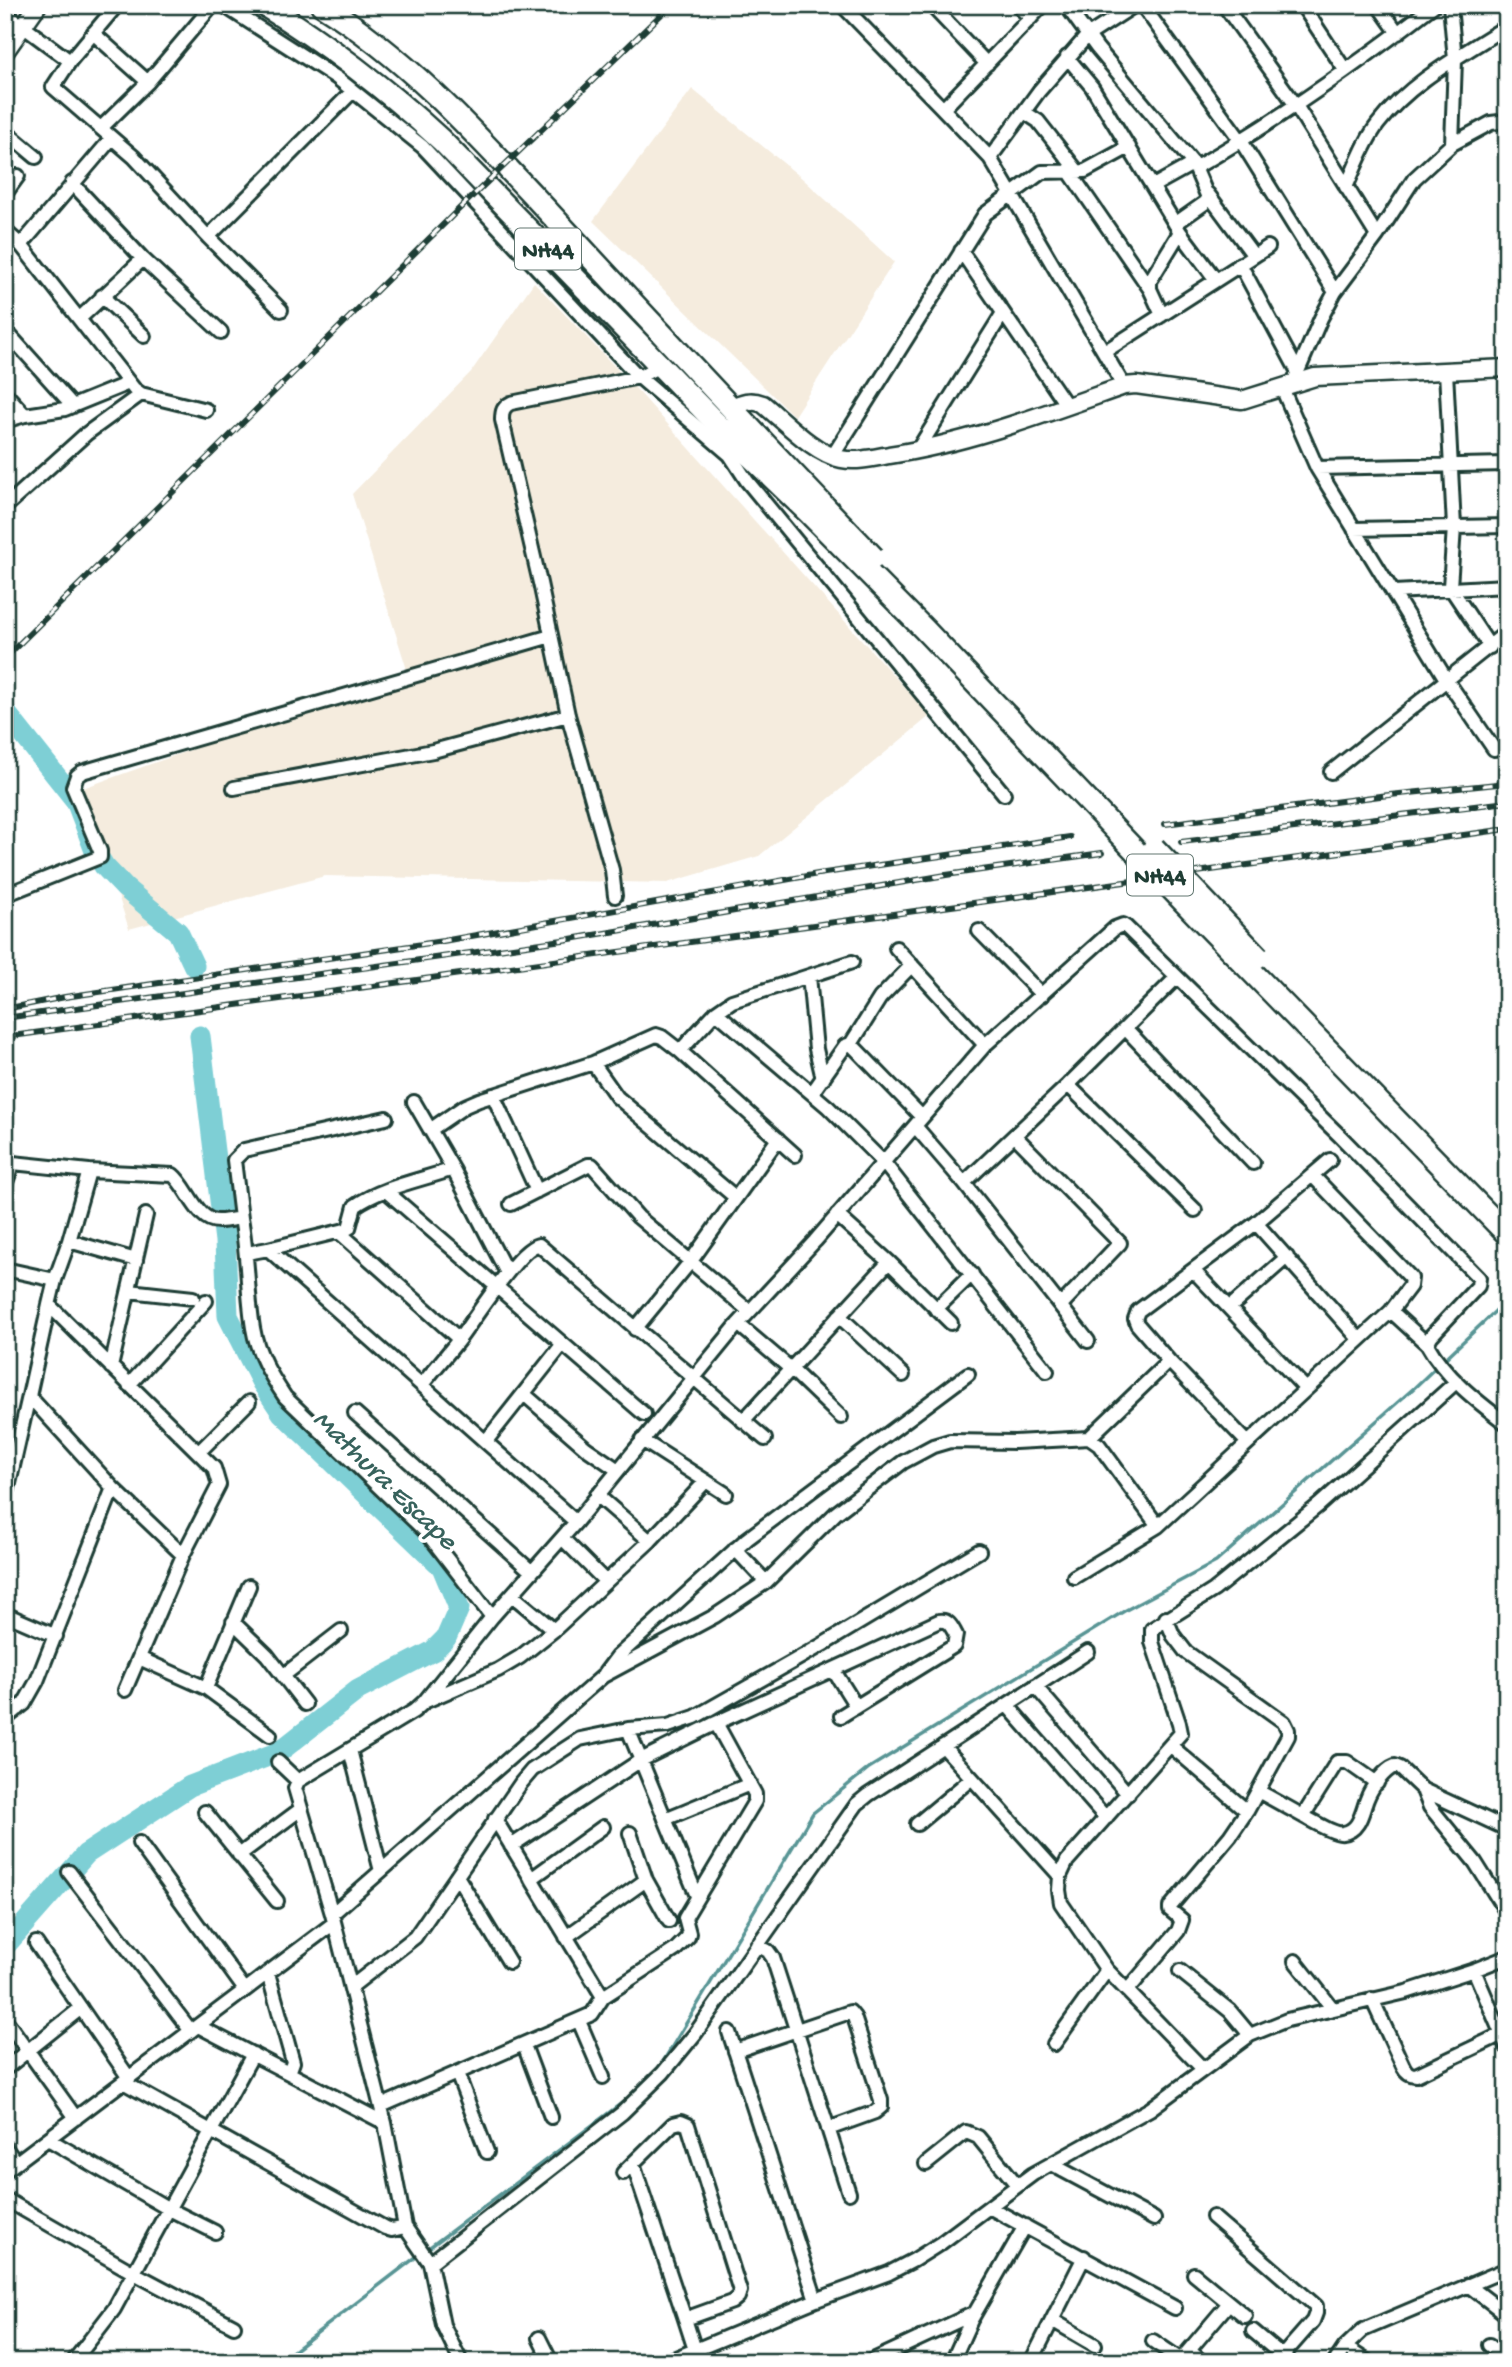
<svg xmlns="http://www.w3.org/2000/svg" width="1512" height="2367" viewBox="0 0 1512 2367" font-family="'Gochi Hand',sans-serif">
<style>
.built{fill:#f5ecde}
.lines{fill:none;stroke-linecap:round;stroke-linejoin:round}
.stream{stroke:#589595;stroke-width:3.5}
.river{stroke:#7ecfd5;stroke-width:21}
.minor-casing{stroke:#1f3d34;stroke-width:18}
.tertiary-casing{stroke:#1f3d34;stroke-width:21}
.trunk-casing{stroke:#1f3d34;stroke-width:26}
.minor{stroke:#fff;stroke-width:12}
.tertiary{stroke:#fff;stroke-width:16}
.trunk{stroke:#fff;stroke-width:21}
.rail-casing{stroke:#1f3d34;stroke-width:6}
.rail{stroke:#fff;stroke-width:3.5;stroke-dasharray:10;stroke-linecap:butt}
.trunk-bridge-casing{stroke:#1f3d34;stroke-width:26;stroke-linecap:butt}
.trunk-bridge{stroke:#fff;stroke-width:21}
.labels{text-anchor:middle;stroke-width:7;stroke-linejoin:round;paint-order:stroke}
.shield{fill:#fff;stroke:#627771;stroke-width:2}
.shield-label{font-size:24px;font-weight:bold;fill:#1f3d34}
.water-label{font-size:28px;font-style:italic;fill:#37625c;stroke:#fff}
</style>
<rect width="100%" height="100%" fill="#fff"/>
<filter id="ink" filterUnits="userSpaceOnUse"><feTurbulence type="fractalNoise" baseFrequency=".0143" numOctaves="2"/><feDisplacementMap in="SourceGraphic" scale="14" xChannelSelector="R" yChannelSelector="G"/><feConvolveMatrix kernelMatrix="1 2 1 2 8 2 1 2 1" color-interpolation-filters="sRGB"/></filter>
<g filter="url(#ink)">
<path class="built" d="M692,89L803,179L894,262L794,416L593,221Z
M534,282L638,391L930,716L759,856L667,883L325,876L129,929L83,788L408,673L352,494L471,372Z"/>
<g class="lines">
<path class="stream" d="M658,2070L813,1813L869,1768L1126,1610L1216,1562L1414,1388L1507,1300
M426,2250L630,2097
M279,2362L420,2254"/>
<path class="river" d="M7,714L76,801L95,851L104,866L125,888L178,932L194,966
M5,1946L86,1854L190,1786L279,1752L358,1690L433,1651L446,1638L459,1608L442,1567L282,1413L262,1383L228,1316L225,1241L200,1036"/>
<defs>
<path id="minor" d="M117,5L70,61L53,87L134,157L208,237L281,310
M223,5L337,78L423,147L639,377L730,455L747,481L1004,794
M842,5L943,109
M931,5L987,64
M1017,5L1031,18
M1043,5L943,109L990,158L1124,386
M1066,5L1097,48L1197,168
M1142,5L1241,141L1335,292
M1224,5L1295,104L1377,236
M1302,5L1345,70
M1378,5L1398,33
M1450,5L1455,60L1452,144
M5,13L70,61
M93,33L148,82
M1067,57L1092,87L1180,232L1216,280
M1024,112L1038,121L1078,172
M101,128L148,82L213,5
M5,131L36,157
M990,158L1039,91L1087,36L1135,5
M1069,171L1150,289
M72,183L143,259L221,332
M1153,186L1189,166L1197,168
M1346,187C1356,166 1364,142 1378,124C1411,81 1462,55 1507,26
M5,194L18,176
M1208,194L1254,256
M1175,224L1209,200L1197,172L1198,166C1280,119 1359,63 1434,5
M5,231L21,245L134,389L141,394L206,410
M208,237L353,91
M21,245L112,138
M961,251L1067,406
M1240,264L1298,372
M102,296L144,336
M1162,315L1150,289V281L1180,232
M79,319L143,259
M5,330L73,406
M1104,352L1268,247
M1446,371L1454,527L1450,587L1490,647
M1293,383L1321,318L1335,292L1377,236L1414,179L1452,144L1491,123L1507,121
M1282,388L1317,468L1507,464
M5,393L25,415
M5,421L25,415L65,409L129,383
M917,451L1003,313
M832,457L985,214L1042,172L1085,171L1129,147
M1317,468L1446,679L1494,749
M5,507L86,434L141,394
M1354,529L1507,526
M1394,592L1507,586
M1331,772L1507,632
M234,788L433,751L568,715
M5,895L100,857V851L73,787L77,776L82,772L551,636
M615,896L612,870L568,715L540,583L502,420C502,411 503,407 511,403L639,377L660,366
M979,931L1042,995
M896,948L985,1045
M809,976L816,1049L823,1079
M716,1012L732,1001L852,962
M1126,1029L1253,1163
M851,1044L880,998L912,965
M680,1051L716,1012L828,1107L884,1163L1047,1371
M593,1063L617,1097L735,1197
M1068,1085L1195,1210
M812,1093L845,1046L851,1044L922,1117
M493,1095L537,1191
M414,1102L453,1169L507,1273
M915,1126L964,1183L1088,1341
M430,1130L465,1106L479,1100L593,1063L656,1035L662,1037L680,1051L795,1155
M1015,1136L1120,1243L1061,1305
M964,1183L1068,1085L1177,977
M5,1185L13,1163L89,1171
M386,1191L644,1414
M511,1204L588,1165H592L638,1217L749,1311
M837,1215L889,1262L951,1323
M241,1218L234,1160L244,1150L386,1118
M1256,1223L1359,1339
M339,1232L459,1339
M69,1241L136,1260
M268,1249L345,1230L349,1228L355,1206C382,1187 421,1180 453,1169
M247,1253L268,1249L576,1522
M5,1269L55,1280L49,1305L214,1468L219,1485L183,1555L125,1690
M1193,1270L1305,1388
M55,1280L69,1241L89,1171L173,1175C188,1187 197,1222 219,1221C226,1221 234,1219 241,1218C248,1255 247,1291 253,1328C257,1353 271,1376 285,1397L427,1533L492,1617
M129,1291L193,1298
M49,1305L29,1396L113,1488L183,1555
M1229,1308L1287,1257
M936,1309L972,1274
M1391,1311L1427,1344
M839,1316L903,1375
M738,1324L791,1369L841,1417
M635,1329L691,1261L778,1139
M111,1367L146,1215
M129,1385L206,1301
M422,1385C434,1369 448,1354 460,1338C473,1321 521,1245 539,1245L765,1439
M524,1394L586,1448L618,1470
M355,1413L532,1572
M743,1421L889,1262
M1089,1438L1169,1361
M642,1440L726,1494
M486,1441L562,1345
M1248,1443L1169,1361L1137,1324L1135,1319L1138,1311L1256,1223L1330,1160
M199,1452L249,1402
M597,1495L650,1541
M5,1501L29,1396
M562,1538L606,1582
M735,1549L766,1582
M1074,1577L1158,1526L1391,1311L1410,1286L1411,1278L1313,1176
M512,1595L554,1630
M5,1614L56,1636
M233,1622L267,1655L305,1704
M139,1658L206,1688L270,1735
M834,1671L856,1706
M605,1673L617,1657L747,1539L968,1374
M284,1675L341,1631
M1035,1686L1128,1794
M206,1688L249,1586
M5,1701L18,1709
M426,1701L498,1670L520,1657L554,1630L650,1541L706,1481
M1007,1705L1106,1818
M5,1719L24,1704L37,1681L113,1488
M628,1729L697,1896
M943,1746L1060,1876
M1171,1746L1247,1811
M350,1750L381,1871
M278,1762L298,1781
M1423,1790L1430,1807L1475,1862L1507,1913
M1258,1791L1303,1816L1337,1762H1347L1377,1783
M205,1812L277,1901
M1303,1816C1311,1820 1335,1835 1343,1833C1360,1831 1362,1811 1367,1799C1371,1788 1384,1770 1395,1766L1400,1768L1423,1790L1507,1829
M495,1819L603,1997
M665,1819L750,1784
M917,1824L971,1779
M630,1833L646,1880L669,1921
M139,1843L245,1990
M511,1846L641,1760L716,1723L939,1621C949,1619 952,1628 956,1635L954,1646L841,1716
M239,1855L301,1809
M69,1872L191,2031
M457,1876L509,1962
M531,1879L603,1827
M332,1914L603,1676L715,1616L766,1582L836,1513L903,1462L933,1446L950,1441L1015,1442L1089,1438L1099,1445L1158,1526
M566,1937L646,1880
M36,1943L129,2078
M757,1945L768,1951L773,1958L849,2193
M1295,1961L1333,2009
M1474,1970L1507,2047
M1180,1971L1230,2011L1250,2035
M268,1973L293,2062L289,2073
M351,1987L415,1937L521,1783L532,1770L580,1739L628,1729L668,1726L695,1717L822,1645L979,1551
M1127,1991L1178,1931L1182,1920L1170,1910V1907L1230,1836L1247,1811L1288,1736V1730L1284,1722L1186,1652L1173,1635L1166,1618
M1372,1999L1403,2066C1406,2072 1409,2075 1416,2075L1500,2035
M5,2019L76,2118
M579,2021L603,2077
M198,2026L385,2123
M729,2032L816,2300
M1054,2044L1107,1970
M524,2045L551,2117
M735,2051L850,2012L854,2017L881,2100V2107L875,2112L828,2129
M5,2069L81,2008
M1203,2069L1107,1970L1061,1903L1059,1890L1060,1876L1067,1861L1181,1733L1179,1723L1152,1642V1629L1214,1590L1319,1505L1456,1382
M457,2073L487,2152
M123,2082L385,2228L392,2230L405,2227
M381,2106L592,2014L603,1997L675,1950L688,1937L689,1933L685,1918L755,1801V1794L716,1723
M48,2139L169,2209L215,2232
M5,2147L16,2163
M633,2164L685,2319
M926,2164L966,2132L978,2137L1017,2185
M1051,2164L1154,2219
M5,2171L334,1923
M623,2173L673,2124L681,2122L688,2125L740,2291L738,2297L732,2302L685,2319L695,2350
M5,2199L134,2273L234,2326
M989,2207L1175,2308
M1213,2217L1316,2306V2313L1313,2321L1277,2362
M430,2263L622,2113L663,2073L695,2034L857,1804L868,1795L1088,1652
M1194,2274L1245,2316
M1468,2285L1507,2315
M1052,2320L1095,2345
M1253,2331L1290,2362
M539,2338L551,2362
M1153,2341L1181,2360
M1489,2345L1507,2360
M1345,2347L1368,2362
M1189,2350L1202,2362
M73,2362L114,2309L253,2054
M461,2362L443,2325L430,2263L405,2227L385,2123L332,1914L295,1788L298,1781L414,1711L424,1702L492,1617L576,1522L738,1324L815,1241L985,1045L1115,928L1123,925L1126,927L1340,1136L1479,1278L1478,1286L1431,1336L1427,1344C1445,1377 1478,1402 1507,1424
M666,2362L816,2300L889,2273L914,2260L941,2243L1033,2174L1150,2109L1250,2035L1287,2020L1406,1992L1474,1970L1507,1957
M869,2362L975,2313
M952,2362L971,2320L1025,2226
M1031,2362L1084,2257
M1179,2362L1229,2303
M1335,2362L1345,2347L1363,2330L1507,2269"/>
<path id="tertiary" d="M5,52L38,5
M730,408C742,402 750,399 763,404C784,421 815,454 841,459C857,462 873,458 889,455C969,443 1047,413 1124,386L1136,385L1242,400L1315,377L1507,368"/>
<path id="trunk" d="M264,5C329,45 385,88 441,140L714,421L812,516
M322,5C412,61 484,143 556,220C645,316 734,412 825,507"/>
</defs>
<use href="#minor" class="minor-casing"/>
<use href="#tertiary" class="tertiary-casing"/>
<use href="#trunk" class="trunk-casing"/>
<use href="#minor" class="minor"/>
<use href="#tertiary" class="tertiary"/>
<use href="#trunk" class="trunk"/>
<defs>
<path id="rail" d="M5,658L459,209L671,5
M1165,824L1380,796L1507,783
M1181,842L1507,802
M5,1009L65,997L443,941L818,874L1070,837
M5,1018L570,939L946,875L1102,853
M5,1037L1507,829"/>
</defs>
<use href="#rail" class="rail-casing"/>
<use href="#rail" class="rail"/>
<defs>
<path id="trunk-bridge" d="M825,507L874,558
M812,516L924,629L1184,902L1507,1234
M1154,848L1258,957"/>
</defs>
<use href="#trunk-bridge" class="trunk-bridge-casing"/>
<use href="#trunk-bridge" class="trunk-bridge"/>
</g>
</g>
<g class="labels">
<g class="shield">
<rect x="515" y="228.5" width="66" height="41" rx="5"/>
<rect x="1127" y="854.5" width="66" height="41" rx="5"/>
</g>
<g class="shield-label">
<text x="548" y="257">NH44</text>
<text x="1160" y="883">NH44</text>
</g>
<g class="water-label">
<text transform="translate(387 1478) rotate(44)" y="10">Mathura Escape</text>
</g>
</g>
<rect width="1512" height="2367" fill="none" stroke="#fff" stroke-width="28"/>
<rect x="14" y="14" width="1484" height="2339" fill="none" stroke="#1f3d34" stroke-width="2.5" filter="url(#ink)"/>
</svg>
